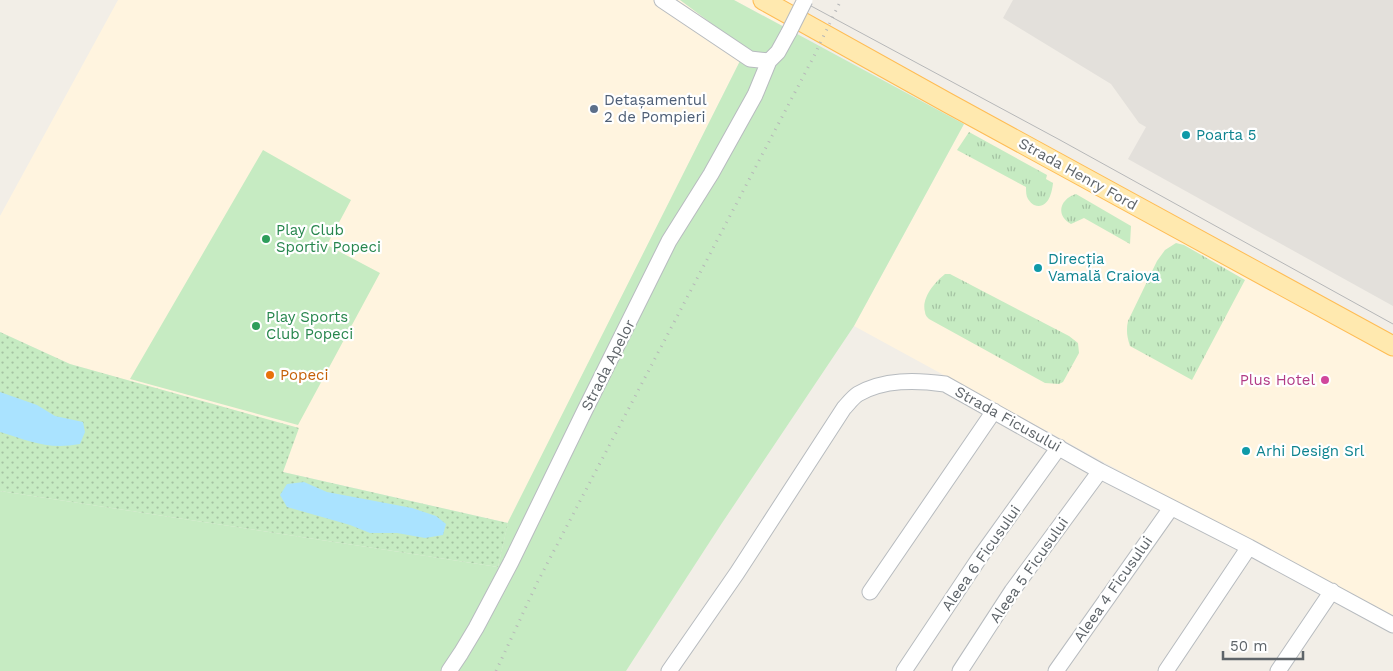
<svg xmlns="http://www.w3.org/2000/svg" width="1393" height="671" viewBox="0 0 1393 671" font-family="'Work Sans',sans-serif">
<style>
.commercial{fill:#fff4df}
.industrial{fill:#e3e0db}
.grass{fill:#c6ebc2}
.park{fill:url(#park-tufts)}
.garden{fill:url(#garden-dots)}
.water{fill:#aae3ff}
.lines{fill:none;stroke-linecap:round;stroke-linejoin:round}
.minor-casing{stroke:#b7bbbf;stroke-width:17}
.major-casing{stroke:#ffbc53;stroke-width:21}
.minor{stroke:#fff;stroke-width:15}
.major{stroke:#ffe9af;stroke-width:19}
.tram{stroke:#b6b7b8;stroke-width:1}
.rail{stroke:#b6b7b8;stroke-width:3;stroke-dasharray:1 6;stroke-linecap:butt}
.minor-bridge-casing{stroke:#b7bbbf;stroke-width:17;stroke-linecap:butt}
.minor-bridge{stroke:#fff;stroke-width:15}
.service-dot{fill:#5c6f8a;stroke:#fff;stroke-width:2}
.culture-dot{fill:#0f9aa8;stroke:#fff;stroke-width:2}
.leisure-dot{fill:#2e9e5b;stroke:#fff;stroke-width:2}
.food-dot{fill:#e8710a;stroke:#fff;stroke-width:2}
.hotel-dot{fill:#d1479c;stroke:#fff;stroke-width:2}
.labels{text-anchor:middle;stroke-width:4.5;stroke-linejoin:round;paint-order:stroke}
.service-label{font-size:15px;fill:#4e5e75;stroke:#fff;text-anchor:start}
.culture-label{font-size:15px;fill:#0d838f;stroke:#fff;text-anchor:start}
.street-label{font-size:15px;fill:#5e6469;stroke:#fff}
.leisure-label{font-size:15px;fill:#27864d;stroke:#fff;text-anchor:start}
.food-label{font-size:15px;fill:#c56008;stroke:#fff;text-anchor:start}
.hotel-label{font-size:15px;fill:#b23c85;stroke:#fff;text-anchor:end}
</style>
<defs>
<pattern id="park-tufts" width="24" height="20" patternUnits="userSpaceOnUse" patternTransform="scale(1.25)"><rect width="24" height="20" fill="#c6ebc2"/><path d="M3 7l-1-3M5 7V3M7 7l1-3M15 17l-1-3M17 17v-4M19 17l1-3" fill="none" stroke="#a4c2a2"/></pattern>
<pattern id="garden-dots" width="8" height="8" patternUnits="userSpaceOnUse" patternTransform="scale(1.25)"><rect width="8" height="8" fill="#c6ebc2"/><path d="M2 2h.1M6 6h.1" fill="none" stroke="#a4c2a2" stroke-width="1.8" stroke-linecap="round"/></pattern>
</defs>
<rect width="100%" height="100%" fill="#f2eee7"/>
<path class="commercial" d="M118,0H680L746,49L508,523L283,472L298,428L69,364L0,332V216Z
M734,0H811L794,32Z
M964,124L1393,355V620L854,326Z"/>
<path class="industrial" d="M1013,0H1393V306L1128,159L1146,127L1139,123L1111,84L1003,18Z"/>
<path class="grass" d="M680,0H734L964,124L854,326L722,523L626,671H0V491L498,567L508,522L746,49Z
M263,150L351,200L327,245L380,273L298,425L130,379Z"/>
<path class="park" d="M969,132L1047,175L1046,179L1053,183C1052,193 1048,210 1034,205C1032,204 1030,202 1028,199C1026,196 1026,191 1026,187L957,150Z
M1076,194L1131,226L1130,244L1084,218L1071,224C1055,215 1060,199 1076,194Z
M1176,243L1184,245L1245,280L1192,380L1130,346C1127,337 1126,330 1128,321L1157,261L1165,250Z
M945,274H950L1069,336L1078,343L1079,353L1063,382L1059,384L1045,383L929,319C927,317 925,315 925,312C921,298 935,282 945,274Z"/>
<path class="garden" d="M0,332L70,364L299,428L283,472L508,523L498,567L0,491Z"/>
<path class="water" d="M0,392L37,405L55,416L83,422L85,432L80,444C48,450 29,441 0,432Z
M304,482L327,492L412,508L436,516L446,524L443,535L425,538L397,533H370L350,525L287,507L280,495L287,484Z"/>
<g class="lines">
<defs>
<path id="minor" d="M662,0L750,59L769,61
M870,592L994,411
M449,671L461,653L476,628L511,562L584,412L669,241L711,174L755,95L769,61L778,52L789,32
M669,671L737,573L844,408C848,404 852,398 858,394C884,379 916,380 945,384L1100,471L1249,547L1393,625
M904,671L980,557L1059,447
M960,671L1012,591L1100,471
M1056,671L1171,508
M1166,671L1249,547
M1278,671L1332,591"/>
<path id="major" d="M763,0L948,103L1393,346"/>
</defs>
<use href="#minor" class="minor-casing"/>
<use href="#major" class="major-casing"/>
<use href="#minor" class="minor"/>
<use href="#major" class="major"/>
<path class="tram" d="M800,0L1060,140L1393,324"/>
<path class="rail" d="M496,671L538,581L813,58L841,0"/>
<defs>
<path id="minor-bridge" d="M789,32L805,0"/>
</defs>
<use href="#minor-bridge" class="minor-bridge-casing"/>
<use href="#minor-bridge" class="minor-bridge"/>
</g>
<circle class="service-dot" cx="594" cy="109" r="5"/>
<g class="culture-dot">
<circle cx="1186" cy="135" r="5"/>
<circle cx="1038" cy="268" r="5"/>
<circle cx="1246" cy="451" r="5"/>
</g>
<g class="leisure-dot">
<circle cx="266" cy="239" r="5"/>
<circle cx="256" cy="326" r="5"/>
</g>
<circle class="food-dot" cx="270" cy="375" r="5"/>
<circle class="hotel-dot" cx="1325" cy="380" r="5"/>
<g class="labels">
<g class="service-label">
<text x="604" y="105">Detașamentul<tspan x="604" dy="17">2 de Pompieri</tspan></text>
</g>
<g class="culture-label">
<text x="1196" y="140">Poarta 5</text>
<text x="1048" y="264">Direcția<tspan x="1048" dy="17">Vamală Craiova</tspan></text>
<text x="1256" y="456">Arhi Design Srl</text>
</g>
<g class="street-label">
<text transform="translate(1078 174) rotate(29)" y="5">Strada Henry Ford</text>
<text transform="translate(608 365) rotate(-63)" y="5">Strada Apelor</text>
<text transform="translate(1008 419) rotate(29)" y="5">Strada Ficusului</text>
<text transform="translate(981 558) rotate(-55)" y="5">Aleea 6 Ficusului</text>
<text transform="translate(1029 570) rotate(-55)" y="5">Aleea 5 Ficusului</text>
<text transform="translate(1113 589) rotate(-55)" y="5">Aleea 4 Ficusului</text>
</g>
<g class="leisure-label">
<text x="276" y="235">Play Club<tspan x="276" dy="17">Sportiv Popeci</tspan></text>
<text x="266" y="322">Play Sports<tspan x="266" dy="17">Club Popeci</tspan></text>
</g>
<g class="food-label">
<text x="280" y="380">Popeci</text>
</g>
<g class="hotel-label">
<text x="1315" y="385">Plus Hotel</text>
</g>
</g>
<path d="M1223 651v8h80v-8" fill="none" stroke="#5e6469" stroke-width="2.5"/>
<text x="1230" y="651" font-size="15" fill="#5e6469" stroke="#ffffff" stroke-width="4" paint-order="stroke">50 m</text>
</svg>
